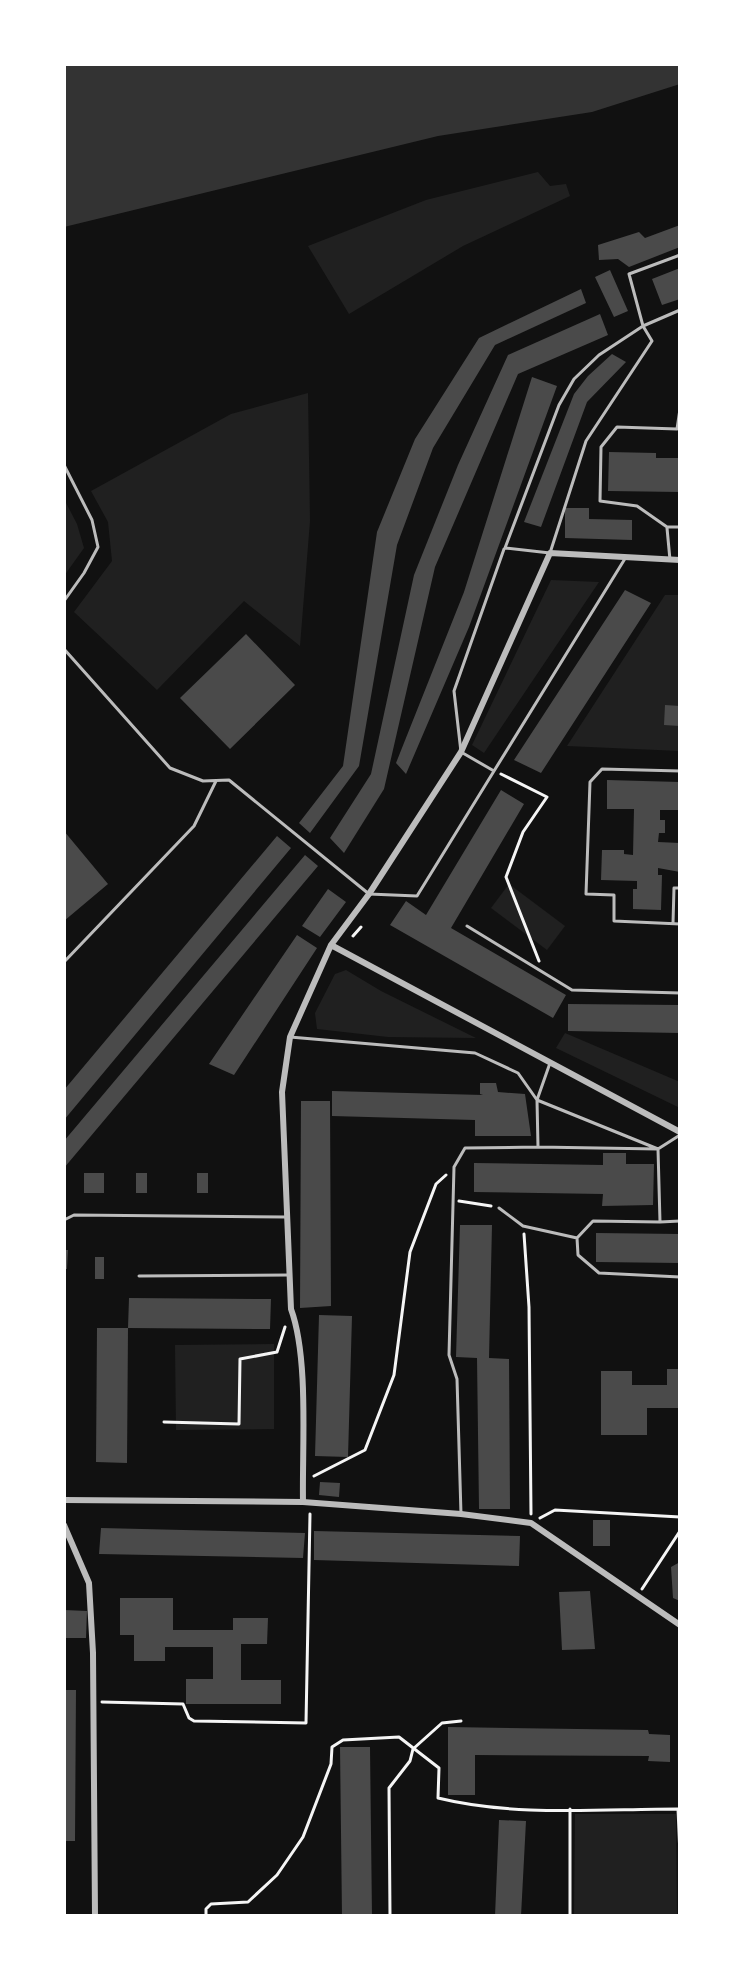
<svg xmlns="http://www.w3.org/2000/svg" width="744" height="1980" viewBox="0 0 744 1980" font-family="'DejaVu Sans',sans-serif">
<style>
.green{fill:#202020}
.water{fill:#333}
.building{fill:#4a4a4a}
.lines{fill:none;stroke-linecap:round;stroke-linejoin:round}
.path{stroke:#f5f5f5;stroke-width:3}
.service{stroke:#bcbcbc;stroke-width:3}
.minor{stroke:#bcbcbc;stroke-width:6}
</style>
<rect width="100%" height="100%" fill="#111"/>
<path class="green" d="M538,172L550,186L566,184L570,196L463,246L349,314L308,246L426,200Z
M308,393L310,521L300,646L244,601L157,690L74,612L112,561L108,522L91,491L231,414Z
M64,499L77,524L84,548L64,576Z
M551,580L599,582L484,753L472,745Z
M665,595H680V751L567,746Z
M509,884L565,926L547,950L491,908Z
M346,970L381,991L476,1038L388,1037L317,1029L315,1013L335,974Z
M565,1033L680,1082V1108L556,1048Z
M274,1344V1429L176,1430L175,1345Z
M575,1814H676L677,1916H574Z"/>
<path class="water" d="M64,64H680V84L592,112L438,136L64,227Z"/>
<path class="building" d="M680,225V247L629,267L618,259L599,260L598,245L639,232L645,238Z
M680,268V299L662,305L652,279Z
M610,270L628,311L614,317L595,277Z
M581,289L586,303L495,345L433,448L397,545L359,766L310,833L299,823L343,766L377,532L415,439L479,338Z
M600,314L608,335L518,374L435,567L384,789L344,853L330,838L371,774L414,575L458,465L508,355Z
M612,354L626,362L587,402L541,527L524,522L574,394L588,376Z
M532,377L557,386L469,627L406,774L396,763L464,592Z
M609,452L656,453V458H680V492L608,491Z
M565,508H589V519L632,520V540L565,538Z
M625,590L651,603L541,773L514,760Z
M246,634L295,685L230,749L180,698Z
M665,705L680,706V726L664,725Z
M607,780L680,782V810H660V820H665V833H659L658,842L680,843V872L658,868V875H662L661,910L633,909V889H637V881L601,880L602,850H624V854L633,855L634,809H607Z
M501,790L524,804L451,928L566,995L553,1018L390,925L406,901L426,915Z
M64,831L108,884L64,921Z
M277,836L291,848L64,1120V1090Z
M305,855L318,866L64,1168V1141Z
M328,889L346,902L320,937L302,926Z
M297,935L317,948L234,1075L209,1064Z
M568,1004L680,1005V1033L568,1031Z
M480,1083H496L498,1092L525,1094L531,1136H475V1120L332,1116V1091L483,1095L480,1094Z
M301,1101H330L331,1306L300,1308Z
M603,1153H626V1164H654L653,1205L602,1206L603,1194L474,1192V1163L603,1165Z
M84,1173H104V1193H84Z
M136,1173H147V1193H136Z
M197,1173H208V1193H197Z
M460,1225H492L489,1358L509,1359L510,1509H479L477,1358L456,1357Z
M596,1233L680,1234V1263L596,1262Z
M64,1250H68L67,1269H64Z
M95,1257H104V1279H95Z
M129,1298L271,1299L270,1329L128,1328Z
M319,1315L352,1316L348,1457L315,1456Z
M97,1328H128L127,1463L96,1462Z
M667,1369H680V1408H647V1435H601V1371H632V1385H667Z
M320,1482L340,1483L339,1497L319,1495Z
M593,1520H610V1546H593Z
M101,1528L305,1533L303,1558L99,1554Z
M314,1531L520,1536L519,1566L314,1560Z
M680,1562V1601L673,1598L671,1567Z
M590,1591L595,1649L562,1650L559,1592Z
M120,1598H173V1630H233V1618H268L267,1644H241V1680H281V1704H186V1679H213V1647H165V1661H134V1635H120Z
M64,1610L87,1611L86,1638H64Z
M64,1690H76L75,1841H64Z
M448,1727L648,1730L649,1734L670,1735V1762L648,1761L649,1756L475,1755V1795H448Z
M340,1747H370L372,1916H342Z
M499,1820L526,1821L521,1916H495Z"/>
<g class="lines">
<path class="path" d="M501,774L547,797L523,832L506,877L539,961
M353,936L361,927
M459,1201L491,1206
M524,1234L529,1307L531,1514
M164,1422L239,1424L240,1359L277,1352L285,1327
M314,1476L365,1450L394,1375L410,1252L436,1184L446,1175
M540,1518L555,1510L680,1517
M642,1589L680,1531
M102,1702L183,1704L189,1718L194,1721L306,1723L310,1514
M570,1809V1916
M206,1916V1909L211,1904L248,1902L277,1875L303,1837L331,1764L332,1747L343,1740L399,1737L439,1768L438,1798C515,1817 600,1809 678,1809L680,1855
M390,1916L389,1788L410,1761L413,1749L442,1723L461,1721"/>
<path class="service" d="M680,255L629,274L643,326L652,341L586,441L550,553L505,548L559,405L574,379L599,355L643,326L680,310
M680,409L677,429L617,427L601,447L600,501L637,506L667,527H680
M64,465L92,520L98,547L84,573L64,601
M667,528L670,560
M504,549L454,691L461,752L494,771L626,557
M64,649L170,768L203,781L229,780L369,894L417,896L494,771
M680,771L602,769L590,782L586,894L614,895V921L680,924
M673,923L674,888H680
M467,926L572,990L680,993
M64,962L194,826L216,781
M290,1037L475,1053L518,1073L537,1100L538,1147L658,1149L660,1222L680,1221
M550,1063L537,1100L658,1149L680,1135
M499,1208L523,1226L577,1238L593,1221L660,1222
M64,1220L74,1215L286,1217
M577,1238L578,1255L599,1273L680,1277
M139,1276L289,1275
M461,1514L457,1379L449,1355L454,1167L465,1148L538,1147"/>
<path class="minor" d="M331,945L680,1132
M64,1500L303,1502L461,1514L531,1523L680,1625
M303,1502C302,1448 309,1358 291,1309L282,1092L290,1037L331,945L369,894L461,752L550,553L680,560
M64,1525L89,1583L93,1653L95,1916"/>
</g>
<rect width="744" height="1980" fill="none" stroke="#ffffff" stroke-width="132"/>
</svg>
